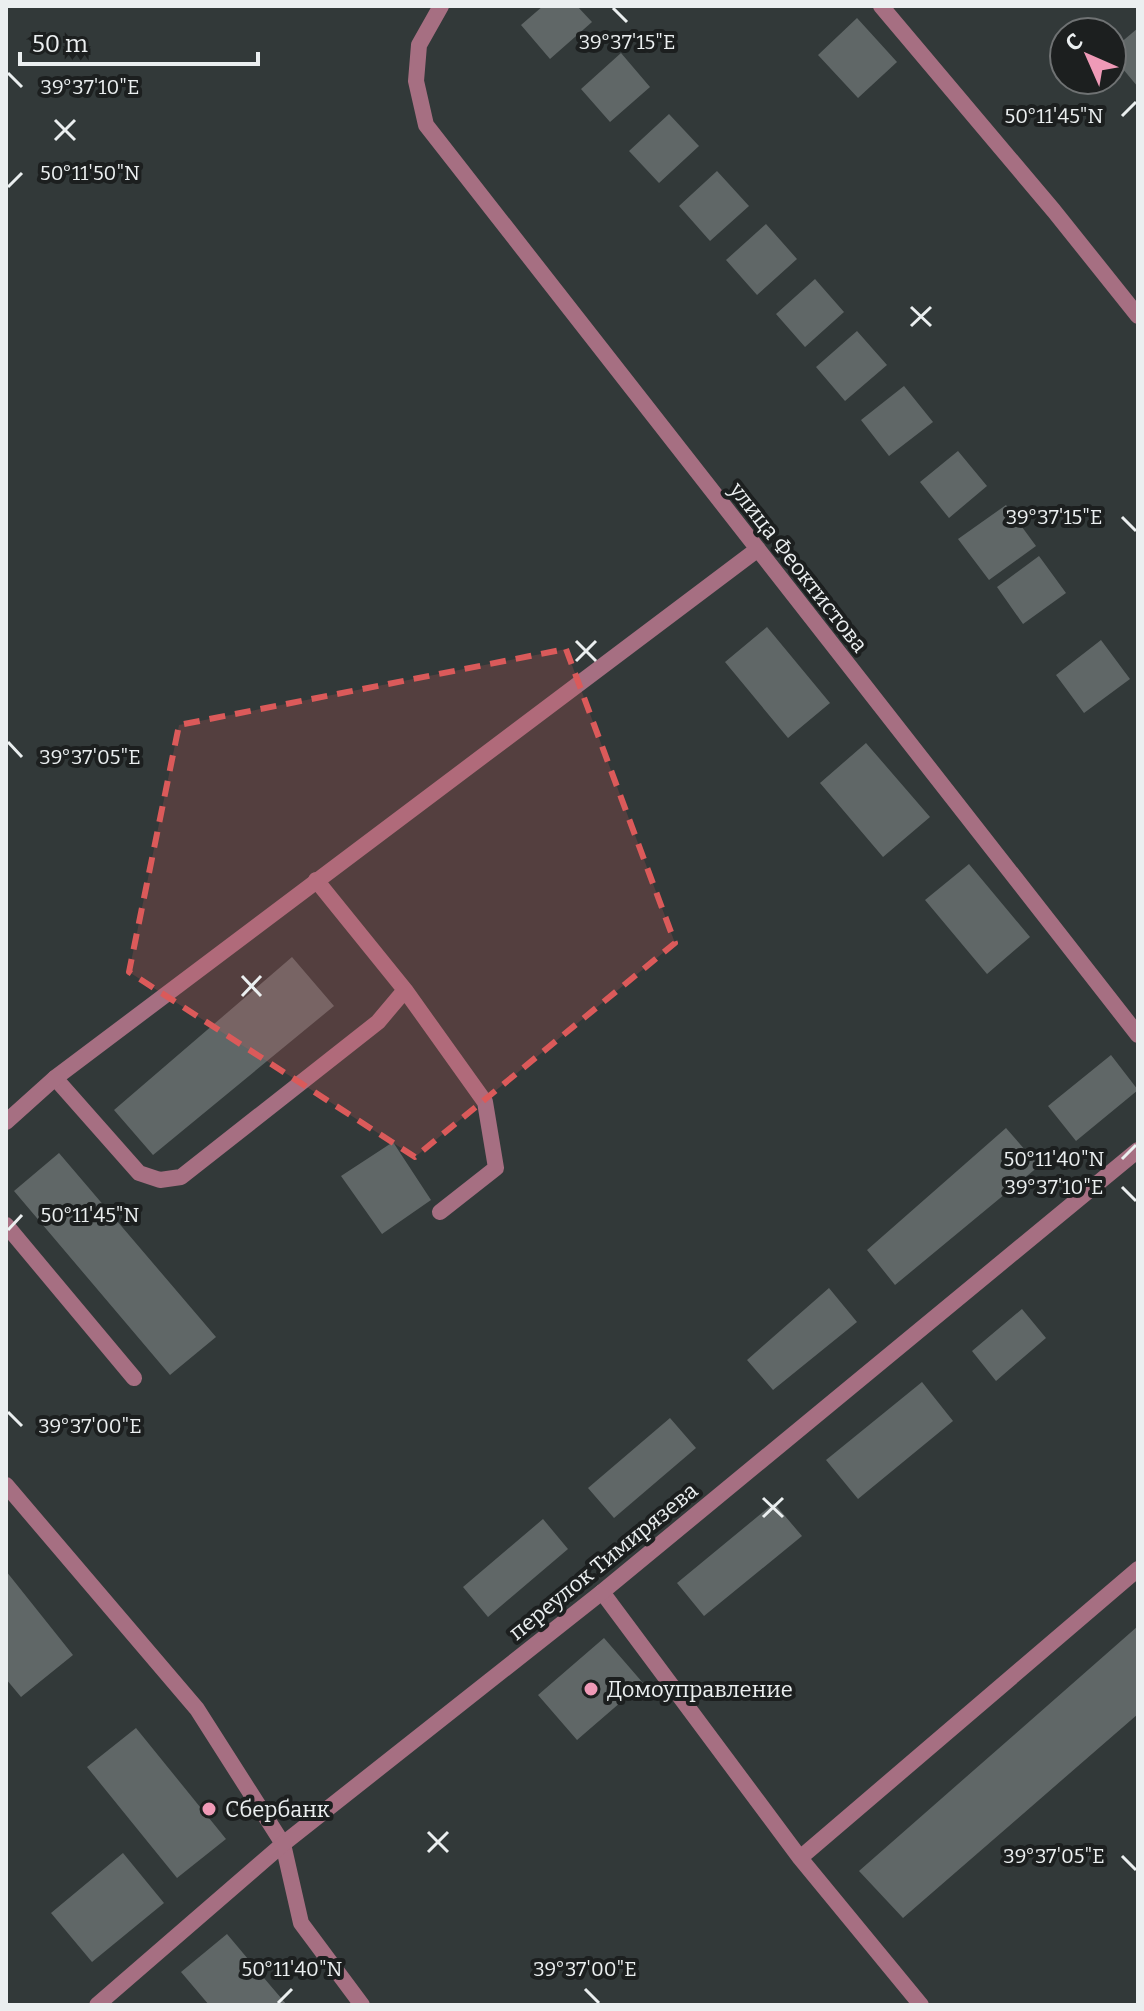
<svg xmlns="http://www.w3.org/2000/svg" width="1144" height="2011" viewBox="0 0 1144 2011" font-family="Bitter,serif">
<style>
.building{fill:#606767}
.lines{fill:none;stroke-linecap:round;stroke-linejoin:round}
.lane{stroke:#a66f82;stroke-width:16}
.street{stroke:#a66f82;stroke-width:16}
.marked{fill:#db5a5a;fill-opacity:0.2;stroke:#db5a5a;stroke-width:6;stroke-dasharray:16 10;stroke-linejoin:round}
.ticks{fill:none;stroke:#ebeff0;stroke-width:3}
.poi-dot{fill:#ef9ab7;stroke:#1c1f1f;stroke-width:3}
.labels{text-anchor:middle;stroke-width:8;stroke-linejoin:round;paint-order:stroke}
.street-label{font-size:22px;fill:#ebeff0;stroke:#1c1f1f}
.poi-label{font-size:22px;fill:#ebeff0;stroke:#1c1f1f;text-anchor:start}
.ticks-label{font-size:20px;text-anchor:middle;fill:#ebeff0;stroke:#1c1f1f;stroke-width:8;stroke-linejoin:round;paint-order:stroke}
</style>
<rect width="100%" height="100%" fill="#323939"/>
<path class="building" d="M543,6H577L592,22L550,59L521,25Z
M857,18L897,62L858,98L818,55Z
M1138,28V87L1112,56V50Z
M621,53L650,87L610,122L581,89Z
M669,114L699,146L659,183L629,151Z
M717,171L749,206L710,241L679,206Z
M766,224L797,259L757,295L726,260Z
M815,279L844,312L805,347L776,314Z
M857,331L887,365L845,401L816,367Z
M904,386L933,422L889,456L861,420Z
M958,451L987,486L949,518L920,482Z
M1006,505L1036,546L989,580L958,539Z
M1039,556L1066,593L1023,624L997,587Z
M767,627L830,703L788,738L725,662Z
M1101,640L1130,679L1084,713L1056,675Z
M866,743L930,817L883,857L820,783Z
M969,864L1030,937L987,974L925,900Z
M292,957L334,1006L153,1155L114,1110Z
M1111,1055L1138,1090L1076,1141L1048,1106Z
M1006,1128L1039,1166L895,1285L867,1250Z
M393,1142L431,1200L382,1234L341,1176Z
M59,1153L216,1337L170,1375L14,1191Z
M829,1288L857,1322L773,1390L747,1360Z
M1022,1309L1046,1338L996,1381L972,1351Z
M922,1382L953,1421L858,1499L826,1460Z
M670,1418L696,1448L614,1518L588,1488Z
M774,1503L802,1536L704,1616L677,1583Z
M543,1519L568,1549L488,1617L463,1587Z
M6,1571L73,1655L21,1697L6,1679Z
M1138,1626V1714L903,1918L859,1871Z
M604,1638L643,1683L577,1740L538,1695Z
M136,1728L226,1839L177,1878L87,1767Z
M123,1853L164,1903L92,1962L51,1913Z
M227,1934L258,1971L287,2005H209L181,1972Z"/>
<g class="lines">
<path class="lane" d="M316,880L405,990L485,1102L496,1168L440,1212
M55,1078L139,1173L160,1180L181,1177L378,1022L405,990
M6,1225L134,1378
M6,1485L197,1709L283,1844L301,1923L362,2005
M602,1592L800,1858L921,2005
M800,1858L1138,1569"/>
<path class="street" d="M441,6L419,45L416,81L426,125L1138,1035
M881,6L1054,211L1138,316
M6,1122L55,1078L758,549
M97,2005L283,1844L602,1592L1138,1150"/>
</g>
<path class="marked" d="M566,649L675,943L415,1157L129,972L179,725Z"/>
<path class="ticks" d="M613,8L627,22M8,73L22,87M1122,116L1136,102M55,120L75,140M55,140L75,120M8,187L22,173M911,307L931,326M911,326L931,307M1122,517L1136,531M576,641L596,661M576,661L596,641M8,742L22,757M242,976L261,996M242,996L261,976M1122,1159L1136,1145M1122,1187L1136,1201M8,1230L22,1215M8,1412L22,1426M763,1498L783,1517M763,1517L783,1498M428,1832L448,1852M428,1852L448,1832M1122,1856L1136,1870M585,1989L599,2003M278,2003L292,1989"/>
<g class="poi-dot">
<circle cx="591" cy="1689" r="8"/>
<circle cx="209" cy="1809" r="8"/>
</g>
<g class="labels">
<g class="street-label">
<text transform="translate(799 567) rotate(52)" y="8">улица Феоктистова</text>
<text transform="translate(603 1561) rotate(-39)" y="8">переулок Тимирязева</text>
</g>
<g class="poi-label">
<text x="607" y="1697">Домоуправление</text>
<text x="225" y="1817">Сбербанк</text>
</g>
</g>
<g class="ticks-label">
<text x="627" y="49">39°37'15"E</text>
<text x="90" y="94">39°37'10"E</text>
<text x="1054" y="123">50°11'45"N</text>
<text x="90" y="180">50°11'50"N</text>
<text x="1054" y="524">39°37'15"E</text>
<text x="90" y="764">39°37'05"E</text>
<text x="1054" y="1166">50°11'40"N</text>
<text x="1054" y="1194">39°37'10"E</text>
<text x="90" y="1222">50°11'45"N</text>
<text x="90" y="1433">39°37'00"E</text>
<text x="1054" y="1863">39°37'05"E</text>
<text x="292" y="1976">50°11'40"N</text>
<text x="585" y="1976">39°37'00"E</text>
</g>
<rect width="1144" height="2011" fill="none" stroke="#ebeff0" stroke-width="16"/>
<g transform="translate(1088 56) rotate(315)"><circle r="38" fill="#1c1f1f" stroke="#6f7273" stroke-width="2"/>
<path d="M0-6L14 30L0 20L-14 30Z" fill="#ef9ab7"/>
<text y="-12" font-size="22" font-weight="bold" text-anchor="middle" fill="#ebeff0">С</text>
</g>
<path d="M20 52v12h238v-12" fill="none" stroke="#ebeff0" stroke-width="4"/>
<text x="32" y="52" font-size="24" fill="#ebeff0" stroke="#1c1f1f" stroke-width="6" paint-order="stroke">50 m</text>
</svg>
